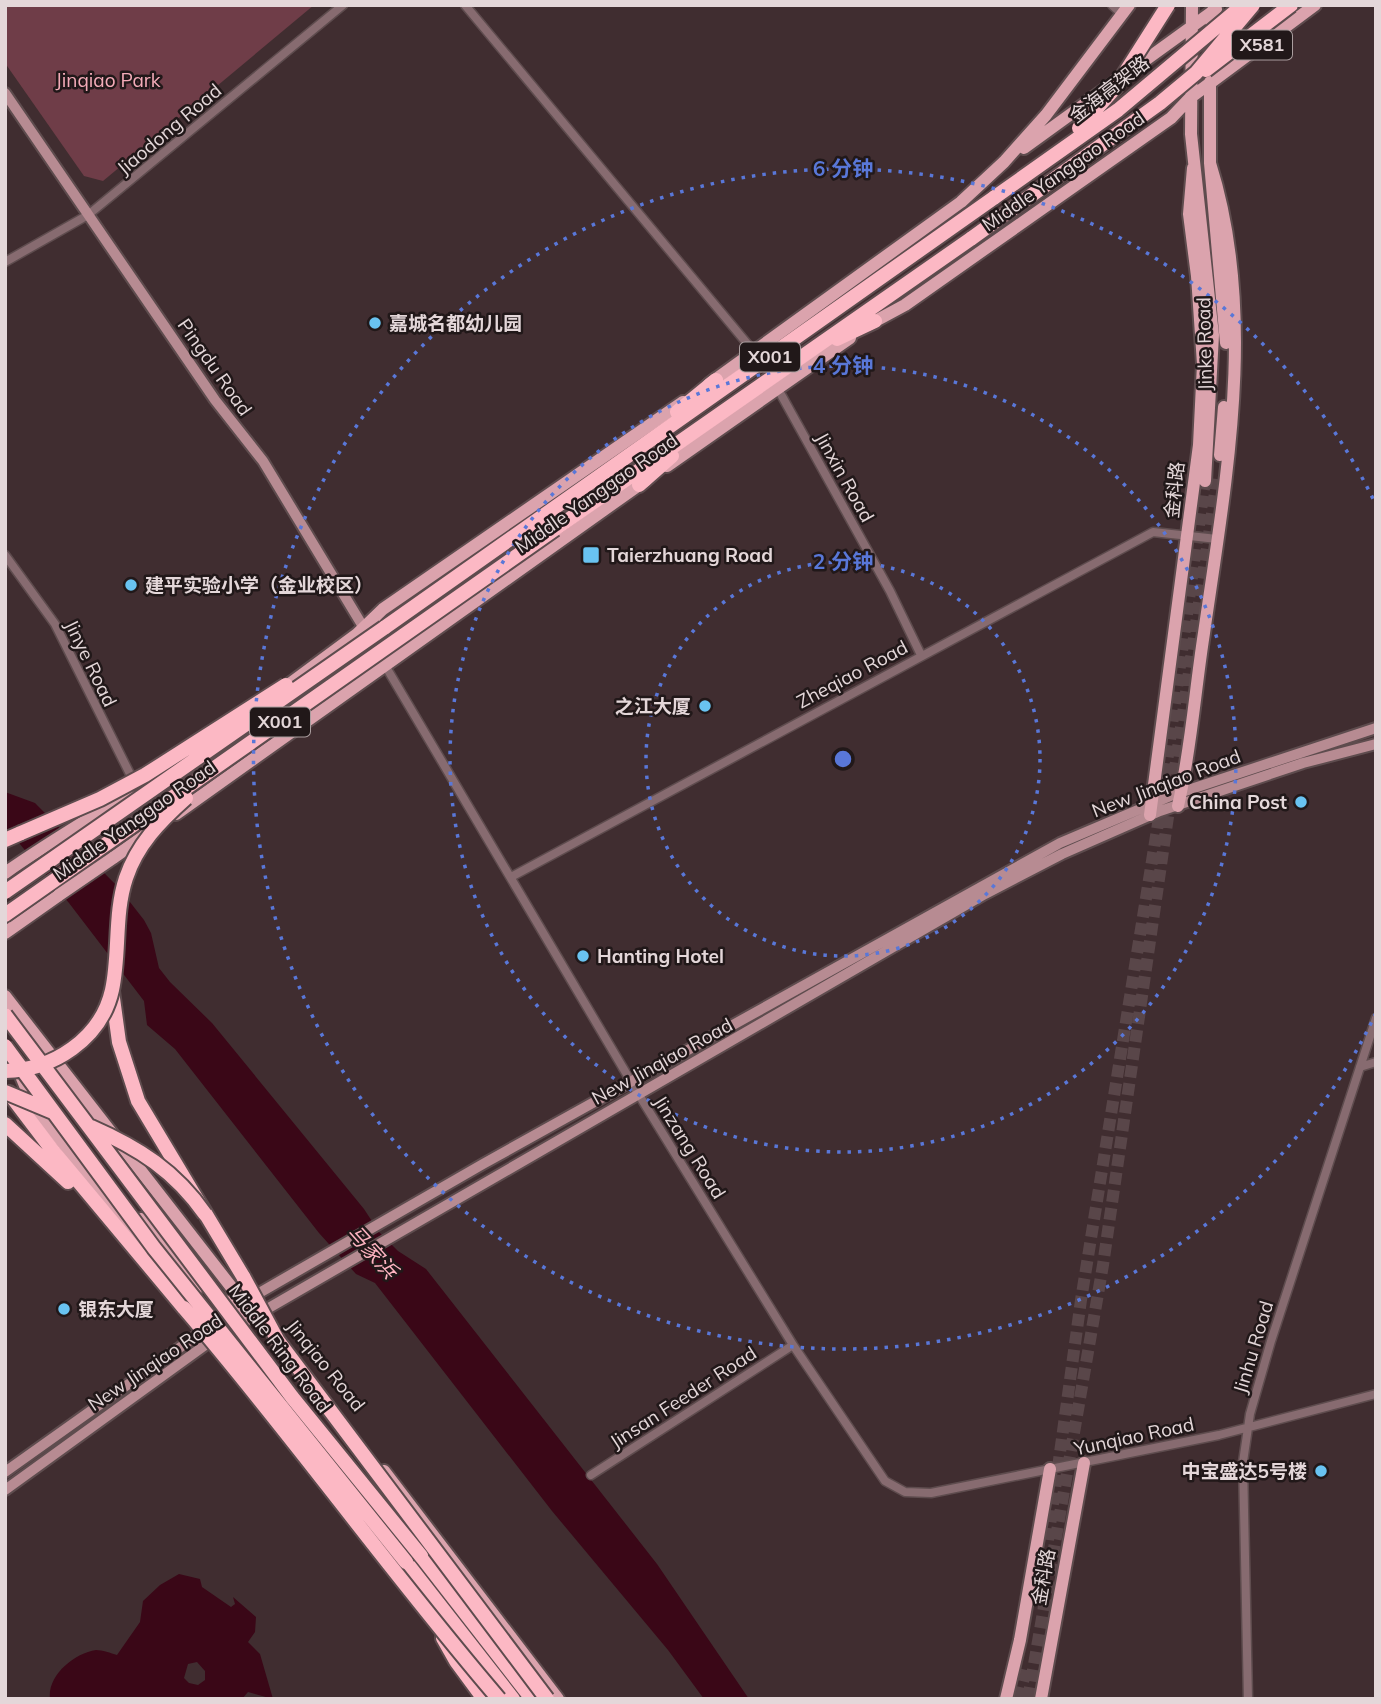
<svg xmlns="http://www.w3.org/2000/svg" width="1381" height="1704" viewBox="0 0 1381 1704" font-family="Mulish,'Noto Sans SC',sans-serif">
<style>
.green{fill:#6f3d48}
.water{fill:#3a0717;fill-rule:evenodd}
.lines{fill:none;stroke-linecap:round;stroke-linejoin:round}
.primary-tunnel{stroke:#594649;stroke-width:12;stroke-dasharray:12 6;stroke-linecap:butt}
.street-casing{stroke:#5e4c4e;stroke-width:11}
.secondary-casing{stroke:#5e4c4e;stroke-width:14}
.primary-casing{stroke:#5e4c4e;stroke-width:16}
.highway-casing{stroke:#5e4c4e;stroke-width:18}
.street{stroke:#876b70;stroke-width:8}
.secondary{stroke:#b78b92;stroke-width:10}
.primary{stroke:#dba3ad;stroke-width:12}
.highway{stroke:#fcb8c4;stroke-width:14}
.primary-bridge-casing{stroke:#5e4c4e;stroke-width:16;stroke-linecap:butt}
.highway-bridge-casing{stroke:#5e4c4e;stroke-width:18;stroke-linecap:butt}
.primary-bridge{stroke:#dba3ad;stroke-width:12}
.highway-bridge{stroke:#fcb8c4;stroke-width:14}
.ring{fill:none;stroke:#5977d8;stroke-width:3.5;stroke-dasharray:3.5 7}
.poi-dot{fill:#69c3f1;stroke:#211819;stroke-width:2.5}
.labels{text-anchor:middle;stroke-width:5;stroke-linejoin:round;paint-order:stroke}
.shield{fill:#211819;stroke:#aa9e9f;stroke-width:2}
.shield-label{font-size:18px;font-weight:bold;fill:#e4d7d9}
.park-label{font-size:19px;fill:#f5acb9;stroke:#211819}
.street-label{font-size:19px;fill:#e4d7d9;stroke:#211819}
.poi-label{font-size:19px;font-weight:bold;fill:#e4d7d9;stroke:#211819;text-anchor:start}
.water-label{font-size:21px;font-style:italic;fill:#feb4c1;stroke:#211819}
.centre{fill:#5977d8;stroke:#211819;stroke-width:3.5}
.ring-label{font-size:21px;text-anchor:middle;font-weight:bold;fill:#5977d8;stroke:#211819;stroke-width:5;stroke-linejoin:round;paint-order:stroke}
</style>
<rect width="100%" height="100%" fill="#402d30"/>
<path class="green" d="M5,5H314L103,181L84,176L5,63Z"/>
<path class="water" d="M5,792L35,803L119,888L144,920L151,933L159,968L170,982L212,1023L364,1209L379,1232L398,1251L426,1269L657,1564L749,1699H704L668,1650L552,1511L375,1283L356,1274L319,1233L175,1049L147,1025L144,1001L69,903L19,843L5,835Z
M179,1574L200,1579L202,1587L231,1607L235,1604L233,1597L256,1617L255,1632L248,1642L260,1654L273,1699L248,1692L242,1699H50C47,1676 74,1653 96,1650C102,1650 111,1653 117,1655L140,1622L143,1601L160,1585ZM197,1662L205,1671V1680L198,1685L189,1683L184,1678L188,1664Z"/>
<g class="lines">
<path class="primary-tunnel" d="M1048,1540L1081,1300L1162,799L1205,481
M1019,1699L1027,1665
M1028,1699L1103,1265L1217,479"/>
<defs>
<path id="street" d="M465,5L755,353
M1112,5L1123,15
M5,262L88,215L343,5
M778,389L890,591L921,655
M5,555L55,624L134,782
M386,667L639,1095L793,1345L885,1481L905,1492L931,1493L1219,1435L1376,1394
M511,877L1153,532L1217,539
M1360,1067L1376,1062
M591,1475L793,1345
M1248,1699L1243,1462L1250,1414L1271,1341L1376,1018"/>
<path id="secondary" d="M5,93L215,400L263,461L382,658
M247,1300L483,1164L1060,843L1173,795L1376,728
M5,1472L234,1309
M5,1490L208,1343L985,894L1062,854L1160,811L1303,763L1376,744"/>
<path id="primary" d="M1192,5L1191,134L1213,335L1205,481
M1211,60L1212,13L1215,5
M1210,82V163L1226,343
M1024,148L1216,9
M868,325L905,305L1171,118L1190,98L1315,5
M709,384L961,202L1004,162L1046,115L1129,5
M1220,455L1224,407
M667,466L850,338
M280,691L357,634L383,609L683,402
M1178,806C1191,750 1195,690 1204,633C1226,479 1258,315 1210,163
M176,814L646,480
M1150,815L1199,445L1203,364L1197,276L1189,214L1193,168
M113,858L150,832
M5,873C67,829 134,794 196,750
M5,933L59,895
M5,996L232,1288L262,1317
M19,1071L33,1105L186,1300
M141,1219L196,1290
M223,1300L245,1313H258
M384,1471L558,1699
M372,1531L410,1580
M1006,1699L1020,1640L1050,1469
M1041,1699L1084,1463"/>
<path id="highway" d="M837,339L875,321
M677,412L716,380
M639,485L672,456
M555,529L972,238
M384,628L995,197
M5,840L21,833
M112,991L119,1042L138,1101L244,1278
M9,1093L53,1151L184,1308
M5,1124L68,1182
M421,1556L532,1699
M406,1562L513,1699
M443,1638L456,1661L484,1699"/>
</defs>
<use href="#street" class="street-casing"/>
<use href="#secondary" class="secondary-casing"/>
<use href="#primary" class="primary-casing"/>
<use href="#highway" class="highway-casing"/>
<use href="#street" class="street"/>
<use href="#secondary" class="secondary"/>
<use href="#primary" class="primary"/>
<use href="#highway" class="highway"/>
<defs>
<path id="primary-bridge" d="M59,895L113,858"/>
<path id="highway-bridge" d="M1206,70L1291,5
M1079,128L1116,87L1168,5
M995,197L1118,110L1243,5
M972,238L1160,103L1196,73L1253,5
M21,833L100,799L145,775L286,685
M5,892L384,628
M5,915L555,529
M5,1015L292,1397L421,1556
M5,1046L154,1248L406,1562
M5,1071C53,1070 101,1039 112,990C120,953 114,914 126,878C137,845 160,821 186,798
M5,1092L53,1112
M91,1127C139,1148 175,1171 205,1214
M244,1278L278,1341L547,1699
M184,1308C293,1435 390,1572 499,1699"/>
</defs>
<use href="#primary-bridge" class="primary-bridge-casing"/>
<use href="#highway-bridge" class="highway-bridge-casing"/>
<use href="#primary-bridge" class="primary-bridge"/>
<use href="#highway-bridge" class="highway-bridge"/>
</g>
<g class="ring">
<circle cx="843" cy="759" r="197"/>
<circle cx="843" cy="759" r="393"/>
<path d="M1376 1013A590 590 0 1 1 1376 505"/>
</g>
<g class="poi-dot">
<circle cx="375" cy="323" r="7"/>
<rect x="582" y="546" width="18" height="18" rx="3.5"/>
<circle cx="131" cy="585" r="7"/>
<circle cx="705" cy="706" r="7"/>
<circle cx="1301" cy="802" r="7"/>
<circle cx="583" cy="956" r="7"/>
<circle cx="64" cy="1309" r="7"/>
<circle cx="1321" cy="1471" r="7"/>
</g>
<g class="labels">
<g class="shield">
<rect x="1232" y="30.5" width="60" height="29" rx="5"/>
<rect x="740" y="342.5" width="60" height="29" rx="5"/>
<rect x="250" y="707.5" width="60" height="29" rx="5"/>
</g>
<g class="shield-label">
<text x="1262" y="51">X581</text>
<text x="770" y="363">X001</text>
<text x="280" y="728">X001</text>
</g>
<g class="park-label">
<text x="108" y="87">Jinqiao Park</text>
</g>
<g class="street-label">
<text transform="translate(1109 89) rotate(-38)" y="7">金海高架路</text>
<text transform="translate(169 129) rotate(-40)" y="7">Jiaodong Road</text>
<text transform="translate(1063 171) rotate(-35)" y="7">Middle Yanggao Road</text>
<text transform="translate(1204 344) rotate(-91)" y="7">Jinke Road</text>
<text transform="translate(215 367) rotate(55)" y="7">Pingdu Road</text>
<text transform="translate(845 477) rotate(61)" y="7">Jinxin Road</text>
<text transform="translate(1174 490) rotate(-84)" y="7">金科路</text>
<text transform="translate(596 493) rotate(-35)" y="7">Middle Yanggao Road</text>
<text transform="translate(91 663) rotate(64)" y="7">Jinye Road</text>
<text transform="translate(852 674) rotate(-28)" y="7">Zheqiao Road</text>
<text transform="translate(1166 783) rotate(-21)" y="7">New Jinqiao Road</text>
<text transform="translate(134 820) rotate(-35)" y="7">Middle Yanggao Road</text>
<text transform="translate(662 1061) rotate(-29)" y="7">New Jinqiao Road</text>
<text transform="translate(690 1147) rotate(58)" y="7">Jinzang Road</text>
<text transform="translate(1253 1347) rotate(-73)" y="7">Jinhu Road</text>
<text transform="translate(280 1348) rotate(53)" y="7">Middle Ring Road</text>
<text transform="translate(155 1362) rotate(-34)" y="7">New Jinqiao Road</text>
<text transform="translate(326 1365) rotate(51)" y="7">Jinqiao Road</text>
<text transform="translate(683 1397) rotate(-33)" y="7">Jinsan Feeder Road</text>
<text transform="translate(1134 1436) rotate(-12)" y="7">Yunqiao Road</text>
<text transform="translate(1043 1577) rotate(-80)" y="7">金科路</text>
</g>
<g class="poi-label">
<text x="389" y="330">嘉城名都幼儿园</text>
<text x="607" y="562">Taierzhuang Road</text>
<text x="145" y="592">建平实验小学（金业校区）</text>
<text x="691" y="713" text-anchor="end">之江大厦</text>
<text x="1287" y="809" text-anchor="end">China Post</text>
<text x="597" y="963">Hanting Hotel</text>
<text x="78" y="1316">银东大厦</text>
<text x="1307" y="1478" text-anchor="end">中宝盛达5号楼</text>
</g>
<g class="water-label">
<text transform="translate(372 1252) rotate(48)" y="7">马家浜</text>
</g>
</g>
<circle cx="843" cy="759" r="10" class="centre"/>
<g class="ring-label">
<text x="843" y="176">6 分钟</text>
<text x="843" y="373">4 分钟</text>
<text x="843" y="569">2 分钟</text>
</g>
<rect width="1381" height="1704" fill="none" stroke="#e4d7d9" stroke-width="14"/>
</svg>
